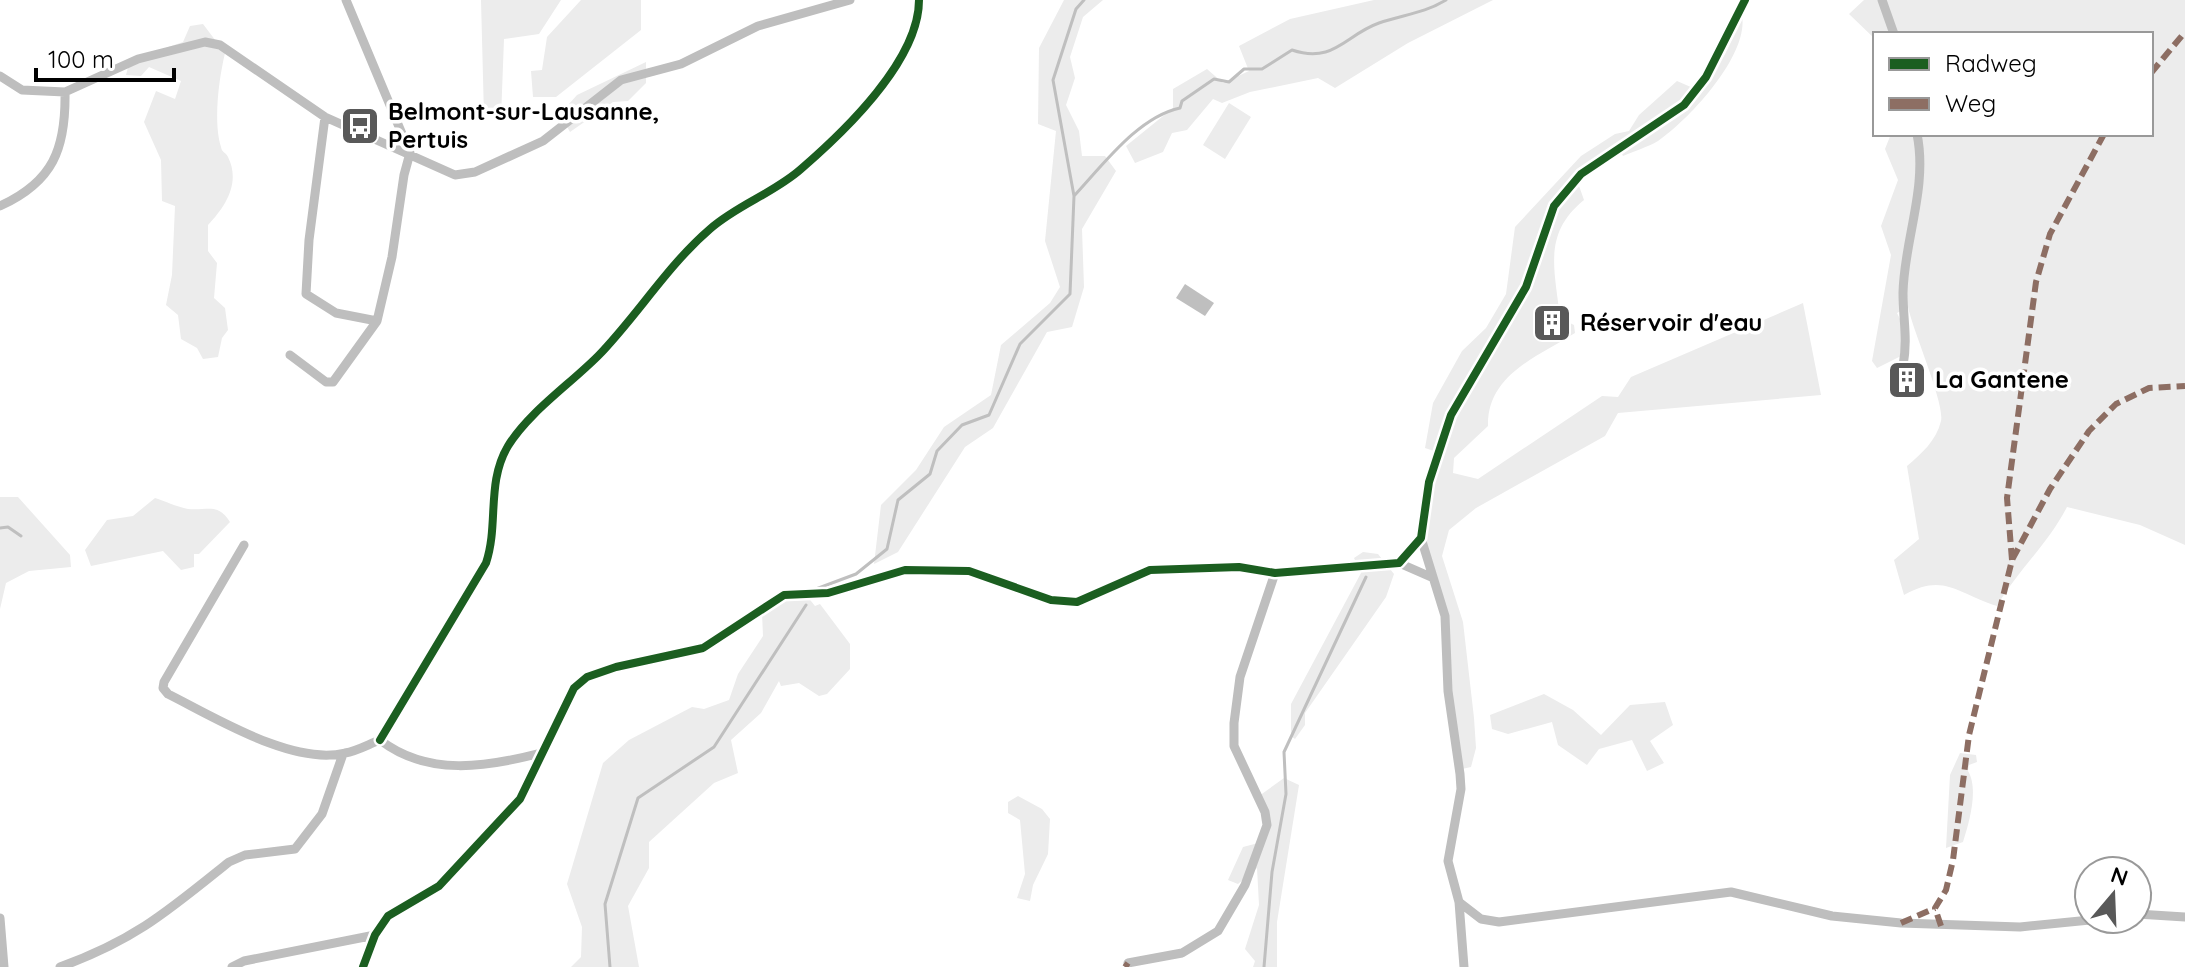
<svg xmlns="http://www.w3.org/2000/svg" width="2185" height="967" viewBox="0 0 2185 967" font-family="Quicksand,sans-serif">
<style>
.green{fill:#ececec}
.water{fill:#bfbfbf}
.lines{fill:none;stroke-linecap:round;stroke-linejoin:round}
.stream{stroke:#bfbfbf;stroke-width:3}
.minor{stroke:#bebebe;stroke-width:9}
.quiet{stroke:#8d6e63;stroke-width:6;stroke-dasharray:12 6;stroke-linecap:butt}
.cycleway-casing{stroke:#fff;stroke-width:13}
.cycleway{stroke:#1b5e20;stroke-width:8}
.labels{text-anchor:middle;stroke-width:7;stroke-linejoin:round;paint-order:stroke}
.poi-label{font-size:24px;font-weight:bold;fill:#000;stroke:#fff;text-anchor:start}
</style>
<rect width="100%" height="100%" fill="#fff"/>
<path class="green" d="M481,0H561L539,34L504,39L501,118L484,116Z
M581,0H641V30L556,97H533L531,71L542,70L547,37Z
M1064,0H1103L1083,17L1070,57L1075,78L1066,105L1079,131L1082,156H1105L1116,171L1082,229L1084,287L1072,327L1047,332L993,428L965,447L898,552L874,564L881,505L916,470L944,427L991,395L1001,345L1050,303L1060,287L1045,241L1056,131L1038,124L1039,48Z
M1374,0H1493L1408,43L1335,88L1318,78L1250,92L1222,103L1213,99L1187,130L1172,133L1163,152L1135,163L1126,146L1173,108V89L1207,69L1223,83L1249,71L1239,46L1290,19Z
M1864,0H2185V545L2140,525L2067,507C2048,544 2018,570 1997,606C1958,594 1944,572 1904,595L1894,560L1919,539L1907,466C1922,453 1936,441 1941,421C1945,404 1913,331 1908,307L1897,313L1903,325L1901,356L1877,368L1872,361L1891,255L1881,226L1898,180L1885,149L1891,134H2151V34H1875V39L1849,14Z
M1742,16C1749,55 1689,120 1658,141C1648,147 1634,151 1623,156L1621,152L1690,106L1725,54Z
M203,24L225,53C219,78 213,122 221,147C222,153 226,152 228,157C241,183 225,207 208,225V251L217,263L214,298L225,308L228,330L222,338L218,357L203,359L197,348L181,339L178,315L166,305L172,275L175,206L162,201L161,160L144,122L156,91L175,99L181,81L149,67L141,76L126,75L130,60L183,42L190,26Z
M646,62V83L628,101L613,102L570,132L560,114L577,95Z
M1677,81L1693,88L1656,123L1579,172L1551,203L1523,285L1448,414L1434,451L1425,448L1433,403L1462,351L1486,328L1506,294L1515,227L1581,156L1615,134L1629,131L1639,115Z
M1229,103L1251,117L1225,159L1203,145Z
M1578,183L1584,200C1542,234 1555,270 1560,318L1574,325L1575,333C1537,357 1487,375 1488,426L1454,458L1453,473L1478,479L1602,396L1618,397L1631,377L1803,303L1821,395L1618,413L1605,436L1476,508L1449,530L1442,556L1463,622L1474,718L1476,748L1471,767L1462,769L1451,685L1447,615L1424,537L1431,484L1453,416L1527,289L1556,207Z
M0,497H18L70,555L71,567L29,571L6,583L0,609Z
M155,498C165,501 177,507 188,509C207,511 218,502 230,522L199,554H194V567L181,570L163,551L91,566L85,550L107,520L133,516Z
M1363,552L1378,554L1394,574L1386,597L1305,713V725L1295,739L1291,736V704L1361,573L1354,558Z
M807,596L815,606L820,604L850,644V669L827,694L819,696L799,683L781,686L779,681L761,713L731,740L738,773L714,783L649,842V868L628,906L639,967H571L581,957L582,927L567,884L603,763L629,740L692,707L704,709L729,700L738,674L763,636L762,613L781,601Z
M1544,694L1573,710L1601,735L1630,705L1665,702L1673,725L1650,741L1664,763L1647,771L1632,740L1599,749L1587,765L1558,745L1552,722L1508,734L1492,729L1490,715Z
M1960,753L1976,755L1977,762L1969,765L1968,771C1979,789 1969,823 1963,842L1946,848L1950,775Z
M1284,778L1299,785L1277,922V967H1253L1255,961L1245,949L1259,905L1257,868L1238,884L1228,880L1243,847L1262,842L1270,821L1259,796Z
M1018,796L1042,809L1050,819L1048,854L1033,885L1030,901L1017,898L1025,874L1020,820L1008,813V802Z"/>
<path class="water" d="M1185,284L1214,303L1205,316L1176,298Z"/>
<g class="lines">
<path class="stream" d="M1074,196L1053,80L1076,9L1084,0
M0,528L8,527L21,536
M816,589L856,574L887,549L898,500L930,474L937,451L962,425L989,415L1020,344L1070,294L1074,196C1103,165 1138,117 1180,108L1182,101L1214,79L1229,82L1244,69H1262L1292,50C1334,64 1345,35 1379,23C1402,15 1425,13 1446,0
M610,967L605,904L638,798L714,747L806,605
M1264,967L1272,872L1286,794L1284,752L1366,577"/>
<path class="minor" d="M346,0L410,153
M1882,0L1894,34
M0,76L22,90L65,92L138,59L205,42L220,45L325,117L455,175L475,172L543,141L621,80L681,64L758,26L850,0
M325,117L309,240L306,294L336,313L377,321
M0,206C53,182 66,149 65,92
M290,355L326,382H333L377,321L392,257L404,175L410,153
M1903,366C1908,338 1903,320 1903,293C1904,240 1928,188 1917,134
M1421,538L1445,616L1448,691L1460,774L1461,789L1448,861L1459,902L1464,967
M244,545L164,682L163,688L168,694C214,717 293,766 345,753C357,751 369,744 380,740C428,777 487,767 541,753
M1399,563L1431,577
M380,740L486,563C499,524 486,483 508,446C529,412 569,385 598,356C637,316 667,266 710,229C737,205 774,193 801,169C845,131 919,60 919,0
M1459,902L1481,919L1499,922L1731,892L1832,916L1901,923L2020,927L2100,919
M2137,914L2185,917
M0,918L4,967
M1128,963L1182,953L1218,931L1245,885L1267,825L1265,812L1234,746V723L1240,677L1275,573
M60,967C135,940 168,911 229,862L245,855L295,849L322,814L343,754
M232,967L244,961L375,935
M363,967L375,935L388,916L439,886L520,799L574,688L587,677L616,667L703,648L784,595L828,593L905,570L969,571L1051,600L1077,602L1150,570L1239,567L1275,573L1399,563L1421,538L1429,482L1451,415L1526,287L1554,206L1581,174L1684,105L1706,77L1745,0"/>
<path class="quiet" d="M2151,73L2185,32
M2012,560L2007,498L2036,282L2050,234L2104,134
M1901,923L1935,908
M1941,926L1935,908L1946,890L1953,860L1969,735L2012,560L2050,489L2089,431L2116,404L2149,388L2185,386
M1125,967L1128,963"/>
<defs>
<path id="cycleway" d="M380,740L486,563C499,524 486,483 508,446C529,412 569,385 598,356C637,316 667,266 710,229C737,205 774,193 801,169C845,131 919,60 919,0
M363,967L375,935L388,916L439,886L520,799L574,688L587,677L616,667L703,648L784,595L828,593L905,570L969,571L1051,600L1077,602L1150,570L1239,567L1275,573L1399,563L1421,538L1429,482L1451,415L1526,287L1554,206L1581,174L1684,105L1706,77L1745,0"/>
</defs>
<use href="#cycleway" class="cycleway-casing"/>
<use href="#cycleway" class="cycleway"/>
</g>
<defs>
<symbol id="bus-square" viewBox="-11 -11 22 22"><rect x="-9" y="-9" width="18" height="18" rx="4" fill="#595959" stroke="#fff"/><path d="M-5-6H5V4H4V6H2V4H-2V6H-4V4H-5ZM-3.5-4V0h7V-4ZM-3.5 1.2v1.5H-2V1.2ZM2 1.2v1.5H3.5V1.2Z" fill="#fff"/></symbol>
<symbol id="building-square" viewBox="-11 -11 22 22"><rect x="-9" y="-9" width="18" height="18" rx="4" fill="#595959" stroke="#fff"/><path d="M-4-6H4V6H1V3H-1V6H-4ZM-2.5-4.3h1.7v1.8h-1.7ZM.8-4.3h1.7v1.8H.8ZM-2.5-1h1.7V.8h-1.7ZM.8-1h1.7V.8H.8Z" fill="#fff"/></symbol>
</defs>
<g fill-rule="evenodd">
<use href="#bus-square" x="338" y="104" width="44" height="44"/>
<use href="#building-square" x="1530" y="301" width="44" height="44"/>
<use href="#building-square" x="1885" y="358" width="44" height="44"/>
</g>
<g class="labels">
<g class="poi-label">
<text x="388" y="120">Belmont-sur-Lausanne,<tspan x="388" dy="28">Pertuis</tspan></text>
<text x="1580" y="331">Réservoir d'eau</text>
<text x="1935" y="388">La Gantene</text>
</g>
</g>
<rect x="1873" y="32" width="280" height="104" fill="#ffffff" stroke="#999999" stroke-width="2"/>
<rect x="1889" y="58" width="40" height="12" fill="#1b5e20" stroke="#999999" stroke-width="2"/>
<text x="1945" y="72" font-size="24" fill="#000000">Radweg</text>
<rect x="1889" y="98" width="40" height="12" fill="#8d6e63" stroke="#999999" stroke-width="2"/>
<text x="1945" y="112" font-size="24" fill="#000000">Weg</text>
<g transform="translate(2113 895) rotate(19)"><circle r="38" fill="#ffffff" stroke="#999999" stroke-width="2"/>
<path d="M0-6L14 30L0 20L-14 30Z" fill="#595959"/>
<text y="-12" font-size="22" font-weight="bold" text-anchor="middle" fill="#000000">N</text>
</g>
<path d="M36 68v12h138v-12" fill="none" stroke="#000000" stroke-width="4"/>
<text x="48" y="68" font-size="24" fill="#000000" stroke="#ffffff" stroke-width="6" paint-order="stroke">100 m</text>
</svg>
